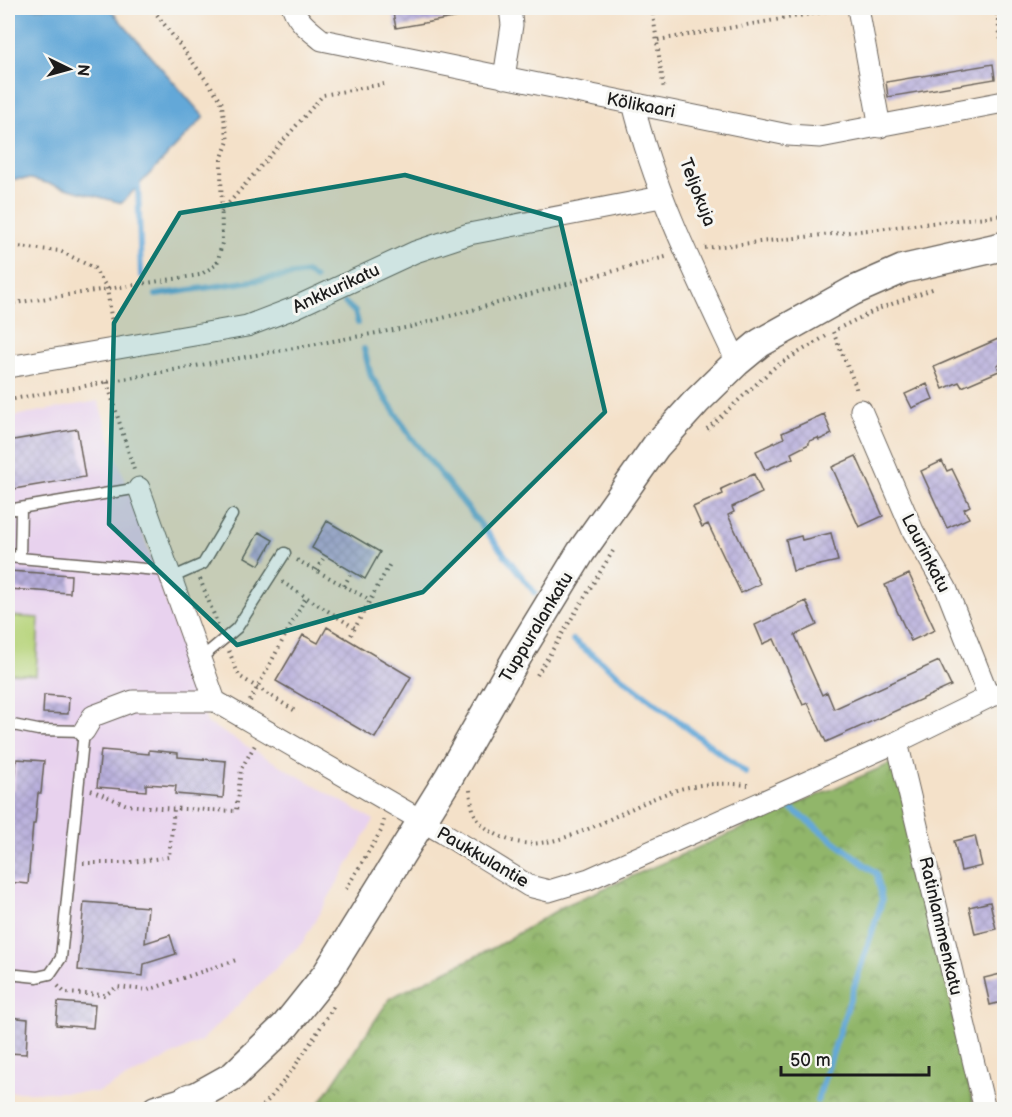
<svg xmlns="http://www.w3.org/2000/svg" width="1012" height="1117" viewBox="0 0 1012 1117" font-family="'Balsamiq Sans',sans-serif">
<style>
.built{fill:#e8d2ee}
.grass{fill:#b7d47b;stroke:#6a784c;stroke-width:1.5}
.forest{fill:url(#forest-crowns);stroke:#566944;stroke-width:1.5}
.water{fill:#63a8d8;stroke:#40627a;stroke-width:1.5}
.lines{fill:none;stroke-linecap:round;stroke-linejoin:round}
.stream{stroke:#63a8d8;stroke-width:6}
.building{fill:url(#building-cross-hatch)}
.lane-casing{stroke:#686159;stroke-width:13}
.street-casing{stroke:#686159;stroke-width:23}
.secondary-casing{stroke:#686159;stroke-width:31}
.highway-casing{stroke:#686159;stroke-width:35}
.path{stroke:#686159;stroke-width:4;stroke-dasharray:1.5 4.5;stroke-linecap:butt}
.lane{stroke:#fff;stroke-width:10}
.street{stroke:#fff;stroke-width:21}
.secondary{stroke:#fff;stroke-width:28}
.highway{stroke:#fff;stroke-width:33}
.marked{fill:#0f766e;fill-opacity:0.2;stroke:#0f766e;stroke-width:4.5;stroke-linejoin:round}
.labels{text-anchor:middle;stroke-width:6;stroke-linejoin:round;paint-order:stroke}
.street-label{font-size:18px;fill:#1c1c1c;stroke:#f6f6f2}
</style>
<defs>
<pattern id="forest-crowns" width="20" height="18" patternUnits="userSpaceOnUse" patternTransform="scale(1.5)"><rect width="20" height="18" fill="#91b66b"/><path d="M2 6a3 3 0 1 1 6 0M12 15a3 3 0 1 1 6 0" fill="none" stroke="#769357"/></pattern>
<pattern id="building-cross-hatch" width="8" height="8" patternUnits="userSpaceOnUse" patternTransform="scale(1.5)"><rect width="8" height="8" fill="#b8afdc"/><path d="M0 0l8 8M0 8l8-8" fill="none" stroke="#9e96bc"/></pattern>
</defs>
<rect width="100%" height="100%" fill="#f6f6f2"/>
<filter id="ink" filterUnits="userSpaceOnUse"><feTurbulence type="fractalNoise" baseFrequency=".0167" numOctaves="2"/><feDisplacementMap in="SourceGraphic" scale="12" xChannelSelector="R" yChannelSelector="G"/><feConvolveMatrix kernelMatrix="1 2 1 2 8 2 1 2 1" color-interpolation-filters="sRGB"/></filter>
<filter id="wash" filterUnits="userSpaceOnUse"><feTurbulence type="fractalNoise" baseFrequency=".008" numOctaves="4" result="noise"/><feDisplacementMap in="SourceGraphic" scale="24" xChannelSelector="R" yChannelSelector="G"/><feGaussianBlur stdDeviation="1.35" result="paint"/><feColorMatrix in="noise" values="0 0 0 0 0 0 0 0 0 0 0 0 0 0 0 0 0 1.4 0 .05"/><feComposite in="paint" operator="in"/></filter>
<g filter="url(#wash)">
<rect width="100%" height="100%" fill="#f4e1c9"/>
<path class="built" d="M98,401L207,723L374,820L302,943L201,1041L98,1092H8V417Z"/>
<path class="grass" d="M8,616L39,618L36,675L8,673Z"/>
<path class="forest" d="M896,761L974,1109L315,1110L390,998L497,946L564,906Z"/>
<path class="water" d="M8,8H109L204,117L122,203L31,179H8Z"/>
<g class="lines">
<path class="stream" d="M138,186L141,275
M156,295L308,273L315,279
M345,303L355,312L358,323
M364,349L371,376L411,437L535,593
M573,640L746,773
M783,802L877,874L882,901L817,1101"/>
</g>
<g id="blocks">
<path class="building" d="M426,8H464V16L396,28L393,13Z
M993,64L995,79L888,97L886,82Z
M1005,336V362L997,365L999,371L962,387L959,382L943,389L934,367Z
M927,384L933,399L912,408L905,394Z
M824,414L832,434L819,440L818,438L809,441V444L791,453L793,458L765,470L756,451L784,438L782,433Z
M77,429L85,477L8,490V441Z
M856,456L883,516L859,527L832,467Z
M942,461L947,471L952,469L970,506L964,509L969,518L947,528L921,471Z
M754,474L762,493L732,507L734,512L728,515L760,584L741,593L708,524L702,527L693,507L723,494L721,489Z
M327,521L380,552L365,579L312,548Z
M259,532L273,540L259,565L245,557Z
M831,533L838,561L793,571L786,540L801,536L802,540Z
M8,571L71,575L70,593L8,589Z
M909,574L935,630L911,641L885,585Z
M806,601L817,625L795,635L822,695L827,692L834,709L939,661L951,686L826,742L808,703L803,705L774,639L763,644L755,625Z
M327,627L411,677L375,738L276,681L303,635L318,643Z
M44,695L69,697L68,714L43,713Z
M101,750L149,754V750L178,753V757L226,761L223,798L175,794L176,786L146,784V791L97,787Z
M17,759L44,761L41,793H38L35,824H33L28,884L8,882V827L11,789L14,790Z
M975,836L982,866L961,871L954,841Z
M84,902L148,907L145,943L170,935L176,954L144,964L143,976L78,970Z
M990,902L996,929L975,934L969,907Z
M1005,973V1001L990,1005L984,978Z
M58,1002L95,1005L93,1028L56,1025Z
M8,1017L28,1019L26,1054L8,1053Z"/>
</g>
</g>
<g filter="url(#ink)">
<use href="#blocks" fill-opacity="0" stroke="#686159" stroke-width="1.5"/>
<g class="lines">
<defs>
<path id="lane" d="M8,510L139,488
M8,557L168,571
M20,558L21,508
M171,578L203,564L232,515
M200,659L237,628L285,553
M8,724L38,730L84,731L61,958L50,974L37,977L8,974"/>
<path id="street" d="M293,8C298,22 311,31 322,40L788,135L820,137L1004,102
M858,8L880,127
M504,78L512,25L510,8
M633,103C655,194 697,277 737,362
M8,367L247,326L294,308L415,252L469,234L661,197
M861,410L913,531L946,588L989,697
M139,488L215,701L443,833L529,886L549,891L589,879L897,742L989,697L1004,692
M84,731L93,716L133,701H215
M897,742L985,1110"/>
<path id="secondary" d="M156,1110L190,1100L233,1076L286,1025L326,975L449,777L520,652L581,552L656,446L696,402L737,362L760,343L853,291L903,269L1004,246"/>
<path id="highway" d="M175,1110L190,1100"/>
</defs>
<use href="#lane" class="lane-casing"/>
<use href="#street" class="street-casing"/>
<use href="#secondary" class="secondary-casing"/>
<use href="#highway" class="highway-casing"/>
<path class="path" d="M652,8L664,90
M996,8L1004,60
M658,40L840,9
M221,212L323,95L384,84
M8,246L60,251L94,268L107,288L113,331
M705,248L1004,215
M8,304L200,275L217,264L222,243L221,160L228,141L221,100L152,8
M837,329L878,309L935,288
M833,332L855,384L857,392
M107,382L134,470
M8,400L410,327L669,256
M707,429L776,366L828,335
M297,560L370,600
M316,570L323,559
M200,579L218,625
M282,582L355,628
M344,586L350,575
M351,635L391,562
M229,651L239,676L297,712
M537,675L613,551
M250,701L306,597
M91,790L127,805L160,808L236,811L241,769L255,745
M470,790C471,800 472,812 478,820C492,837 519,846 540,843C588,837 634,802 680,789C703,783 725,783 748,785
M83,863H124L169,857L174,809
M346,889L381,831L384,820
M58,986L65,993L105,995L117,987L148,990L236,960
M259,1110C289,1079 311,1042 334,1006
M950,1110L964,1107"/>
<use href="#lane" class="lane"/>
<use href="#street" class="street"/>
<use href="#secondary" class="secondary"/>
<use href="#highway" class="highway"/>
</g>
</g>
<path class="marked" d="M405,175L560,219L605,412L423,592L237,645L109,524L114,323L180,213Z"/>
<g class="labels">
<g class="street-label">
<text transform="translate(641 105) rotate(11)" y="6">Kölikaari</text>
<text transform="translate(698 192) rotate(69)" y="6">Teljokuja</text>
<text transform="translate(336 288) rotate(-25)" y="6">Ankkurikatu</text>
<text transform="translate(926 553) rotate(63)" y="6">Laurinkatu</text>
<text transform="translate(536 627) rotate(-59)" y="6">Tuppuralankatu</text>
<text transform="translate(483 857) rotate(30)" y="6">Paukkulantie</text>
<text transform="translate(941 926) rotate(77)" y="6">Ratinlammenkatu</text>
</g>
</g>
<rect width="1012" height="1117" fill="none" stroke="#f6f6f2" stroke-width="30"/>
<g transform="translate(69 69) rotate(95)" stroke="#f6f6f2" stroke-width="4.5" paint-order="stroke">
<path d="M0-4.5L10 22L0 15L-10 22Z" fill="#1c1c1c"/>
<text y="-9" font-size="16" font-weight="bold" text-anchor="middle" fill="#1c1c1c">N</text>
</g>
<path d="M781 1066v9h148v-9" fill="none" stroke="#1c1c1c" stroke-width="3"/>
<text x="790" y="1066" font-size="18" fill="#1c1c1c" stroke="#f6f6f2" stroke-width="4.5" paint-order="stroke">50 m</text>
</svg>
